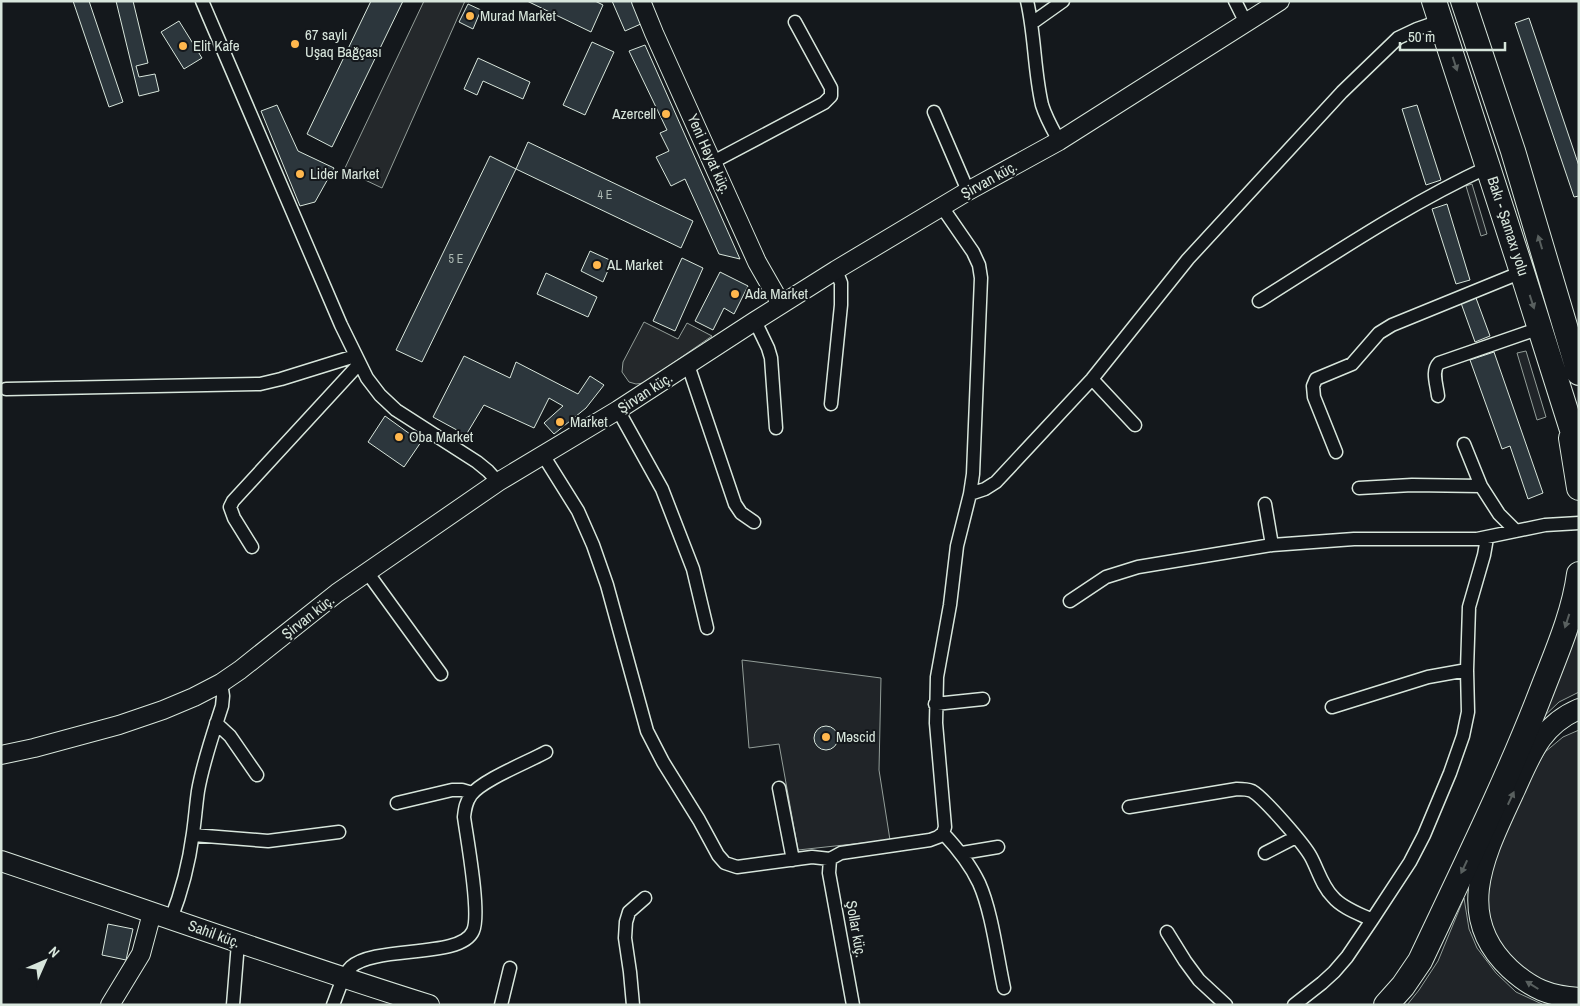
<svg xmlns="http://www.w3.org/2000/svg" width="1580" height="1006" viewBox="0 0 1580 1006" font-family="'Archivo Narrow',sans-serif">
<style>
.green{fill:#202428;stroke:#939e99}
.parking{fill:#24282b;stroke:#939e99}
.building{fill:#2c363c;stroke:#d8e6dc}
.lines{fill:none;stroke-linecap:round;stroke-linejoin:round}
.street-casing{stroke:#d8e6dc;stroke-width:15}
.secondary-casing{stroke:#d8e6dc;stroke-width:20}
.primary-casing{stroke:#d8e6dc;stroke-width:22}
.highway-casing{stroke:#d8e6dc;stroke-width:26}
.street{stroke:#14181c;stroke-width:12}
.secondary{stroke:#14181c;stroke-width:18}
.primary{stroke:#14181c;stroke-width:20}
.highway{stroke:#14181c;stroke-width:24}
.oneway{fill:#59605f}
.poi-dot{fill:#ffb74d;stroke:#14181c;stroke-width:2}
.labels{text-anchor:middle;stroke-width:4;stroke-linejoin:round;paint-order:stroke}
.number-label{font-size:12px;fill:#adbab4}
.poi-label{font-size:15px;fill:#d8e6dc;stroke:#14181c;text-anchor:start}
.street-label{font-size:15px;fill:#d8e6dc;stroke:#14181c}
</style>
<rect width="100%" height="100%" fill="#14181c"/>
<path class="green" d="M1472,184L1487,234L1481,236L1466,186Z
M1526,351L1546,417L1537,420L1517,353Z
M1579,614V692L1559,702L1537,723Z
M742,660L881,678L879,770L890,840L798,850L779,744L749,748Z
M1579,730V989H1563L1536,978L1514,961L1497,938L1486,908L1488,874L1530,778L1545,752L1563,737Z
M1464,898L1469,929L1477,948L1496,973L1516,992L1542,1004L1537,1005H1407L1419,990L1438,961Z"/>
<path class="parking" d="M424,1H465L382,188L344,170Z
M644,322L678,339L687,323L712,336L644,383L636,384L629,382L622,372L623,362Z"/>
<path class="building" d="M73,1H89L123,102L109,107Z
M116,1H133L148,63L136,66L139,77L155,74L159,91L139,96Z
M371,1H403L332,147L307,134Z
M527,1H595L603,5L591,32Z
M612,1H633L643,23L625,31Z
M468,4L481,10L473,29L459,22Z
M1529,18L1579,166V196L1574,197L1515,23Z
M179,21L202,58L184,69L161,32Z
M592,42L614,52L585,115L563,105Z
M645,45L740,259L719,254L685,179L671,186L656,157L669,151L660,133L667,130L629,51Z
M478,58L530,82L523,99L483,81L477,95L464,89Z
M277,105L298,151L334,168L315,202L300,206L261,111Z
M1417,105L1441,180L1426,185L1402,109Z
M528,142L693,221L681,248L516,169Z
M490,156L516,169L422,362L396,350Z
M1447,204L1470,280L1456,284L1432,209Z
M590,251L612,261L603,282L581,271Z
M682,258L703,268L675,331L653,321Z
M720,272L748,286L734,314L724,308L713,330L695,321Z
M546,273L597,297L588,317L537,294Z
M1476,298L1490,336L1475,342L1461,303Z
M1494,352L1543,493L1528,499L1510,446L1502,449L1470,360Z
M464,356L510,378L516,362L578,394L590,376L604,385L586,408L554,434L544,423L563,406L549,398L534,428L484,405L466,435L433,417Z
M385,416L421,442L404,467L368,442Z
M814 738a12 12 0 1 1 24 0a12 12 0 1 1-24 0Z
M108,924L133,929L126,960L102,955Z"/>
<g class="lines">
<defs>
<path id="street" d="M202,1L341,325L367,378L380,395L396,410L477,462L488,471L498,482
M1027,1C1035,35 1034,71 1042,105C1046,118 1053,130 1059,141
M1235,1L1246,23
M1032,23L1063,1
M934,112L968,191
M713,162L824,103L831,96V88L795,22
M1259,301C1334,254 1408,204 1488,167
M755,321L768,348L771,358L776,428
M688,365L735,504L741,513L754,522
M1092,379L1135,425
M6,389L260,384L281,379L355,356
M1438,396C1437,385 1431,371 1439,363L1540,328
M831,404L841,305V283L836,270
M618,410L662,489L693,569L707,628
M1464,444L1481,486L1499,514L1516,531
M1336,452L1314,397L1313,386L1316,379L1352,364L1379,333L1392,325L1522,272
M543,455L578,511L593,545L607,585L647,731L663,762L699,820L718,855L725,863L737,867L812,857L830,859L841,853L930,840L938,837L943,833L945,827L936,723L937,677L950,605L957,546L970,494L973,474L981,278L979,265L973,252L942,207
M1359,488L1412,485L1481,486
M970,494L985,489L996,482L1092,379L1188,259L1342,92L1398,38L1417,29L1440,21
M1265,504L1272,545
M252,547L234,518L230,507L233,501L359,364
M367,572L441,674
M1070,601L1106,577L1138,567L1272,545L1354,539H1477L1545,525L1579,523
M935,704L983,699
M1332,707L1428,677L1467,670
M216,723L230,736L257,775
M779,788L793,860
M397,803L452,790H462L472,793
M1129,807L1237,789C1242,789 1247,789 1252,791C1264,798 1304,844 1311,857C1318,870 1322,886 1333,897C1342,908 1360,914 1372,920
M943,833C957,848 970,864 979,883C992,912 997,956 1004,988
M193,835L268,841L339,832
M962,853L998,847
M1265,853L1296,837
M830,859L829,873L853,1005
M171,919C182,891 189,863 193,833C195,819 196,805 198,791C203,762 213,734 222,706L223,696L221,683
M1167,932L1185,961L1199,980L1226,1005
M233,1005L238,943
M333,1005C338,993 342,976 351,967C375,945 461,959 473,931C481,914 467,839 464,817C465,808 466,802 471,795C482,780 528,762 546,752
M501,1005L510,968
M633,1005L630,972L625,938L626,922L629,912L645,898
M1294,1005L1322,983L1334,972L1347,957L1372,920L1410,862L1424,835L1450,773L1463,736L1468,712L1467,670L1469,607L1484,555L1487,538"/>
<path id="secondary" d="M641,1L654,33L757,262L781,304
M1,755L34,748L119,725L163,710L194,697L221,683L240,670L337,593L498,482L618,410L755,321L836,270L968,191L1059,141L1280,1
M110,1005L141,954L152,913"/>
<path id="primary" d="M1579,709C1539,726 1530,758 1513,794C1486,853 1452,915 1510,969C1532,989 1549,996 1579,998
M1,861C144,909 285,960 429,1005"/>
<path id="highway" d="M1434,1L1522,272L1579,452
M1463,1L1513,151L1579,373
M1571,438L1579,488
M1386,1005L1403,986L1420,961C1463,870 1508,779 1544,685C1558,649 1574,612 1579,574"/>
</defs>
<use href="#street" class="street-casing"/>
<use href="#secondary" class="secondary-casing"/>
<use href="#primary" class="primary-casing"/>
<use href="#highway" class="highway-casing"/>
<use href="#street" class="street"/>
<use href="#secondary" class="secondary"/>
<use href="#primary" class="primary"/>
<use href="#highway" class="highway"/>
</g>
<defs><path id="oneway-solid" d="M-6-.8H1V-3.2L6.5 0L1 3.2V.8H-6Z" transform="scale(1.25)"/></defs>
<g class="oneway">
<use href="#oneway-solid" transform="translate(1455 64) rotate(72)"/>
<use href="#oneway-solid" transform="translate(1540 242) rotate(-107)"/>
<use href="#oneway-solid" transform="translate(1532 302) rotate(72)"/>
<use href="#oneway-solid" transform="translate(1567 621) rotate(108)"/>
<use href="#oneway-solid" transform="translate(1511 798) rotate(-65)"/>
<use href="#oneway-solid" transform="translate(1464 867) rotate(115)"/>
<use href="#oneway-solid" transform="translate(1532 985) rotate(-148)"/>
</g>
<g class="poi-dot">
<circle cx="470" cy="16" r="5"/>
<circle cx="295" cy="44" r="5"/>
<circle cx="183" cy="46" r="5"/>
<circle cx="666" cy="114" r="5"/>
<circle cx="300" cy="174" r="5"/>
<circle cx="597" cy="265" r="5"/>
<circle cx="735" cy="294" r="5"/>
<circle cx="560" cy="422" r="5"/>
<circle cx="399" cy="437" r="5"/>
<circle cx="826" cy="737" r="5"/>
</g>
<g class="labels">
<g class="number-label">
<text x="605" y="199">4 E</text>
<text x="456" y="263">5 E</text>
</g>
<g class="poi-label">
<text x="480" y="21">Murad Market</text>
<text x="305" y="40">67 saylı<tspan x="305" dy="17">Uşaq Bağçası</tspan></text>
<text x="193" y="51">Elit Kafe</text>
<text x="656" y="119" text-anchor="end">Azercell</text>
<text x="310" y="179">Lider Market</text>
<text x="607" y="270">AL Market</text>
<text x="745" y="299">Ada Market</text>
<text x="570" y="427">Market</text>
<text x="409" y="442">Oba Market</text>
<text x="836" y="742">Məscid</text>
</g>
<g class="street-label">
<text transform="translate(709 154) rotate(66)" y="5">Yeni Həyat küç.</text>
<text transform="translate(989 180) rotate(-29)" y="5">Şirvan küç.</text>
<text transform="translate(1508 226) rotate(72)" y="5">Bakı - Şamaxı yolu</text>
<text transform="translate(645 393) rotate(-33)" y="5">Şirvan küç.</text>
<text transform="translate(308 617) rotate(-38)" y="5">Şirvan küç.</text>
<text transform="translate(856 929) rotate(80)" y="5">Şollar küç.</text>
<text transform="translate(214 934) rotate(20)" y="5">Sahil küç.</text>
</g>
</g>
<rect width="1580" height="1006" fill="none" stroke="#d8e6dc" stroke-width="5"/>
<g transform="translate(45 961) rotate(45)" stroke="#14181c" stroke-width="4" paint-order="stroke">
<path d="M0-4L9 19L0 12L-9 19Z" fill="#d8e6dc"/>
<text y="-8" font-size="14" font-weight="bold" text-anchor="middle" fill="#d8e6dc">N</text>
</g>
<path d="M1400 42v8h105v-8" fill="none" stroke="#d8e6dc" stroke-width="2.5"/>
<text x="1408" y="42" font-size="15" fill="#d8e6dc" stroke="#14181c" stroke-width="4" paint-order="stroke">50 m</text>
</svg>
